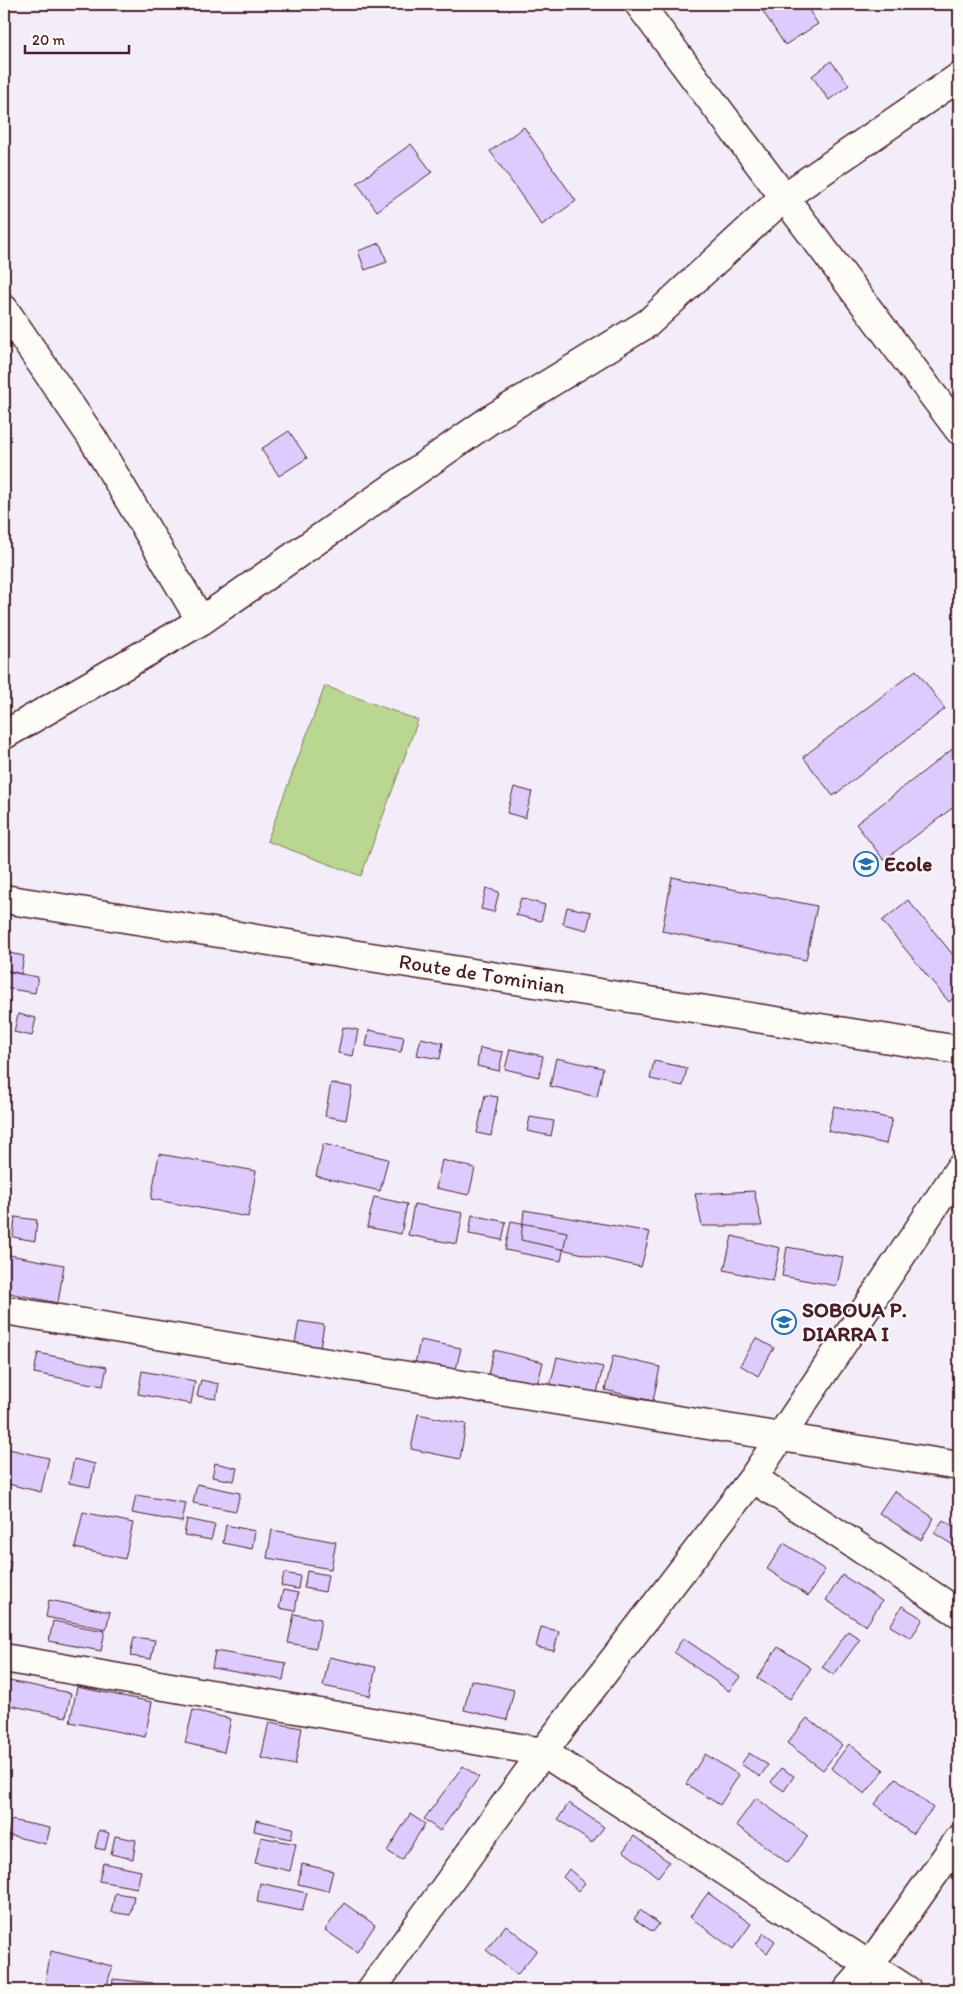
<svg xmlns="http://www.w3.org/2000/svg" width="963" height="1994" viewBox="0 0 963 1994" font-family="Itim,sans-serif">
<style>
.green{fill:#b9d790;stroke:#827b5e}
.building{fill:#ddcbfd;stroke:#4a1f2b}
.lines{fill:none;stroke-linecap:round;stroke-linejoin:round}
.minor-casing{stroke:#4a1f2b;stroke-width:31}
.major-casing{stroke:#4a1f2b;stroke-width:31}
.minor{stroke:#fdfcf7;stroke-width:28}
.major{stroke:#fdfcf7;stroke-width:28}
.labels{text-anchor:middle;stroke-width:4;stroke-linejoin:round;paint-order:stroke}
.poi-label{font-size:21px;font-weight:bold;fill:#4a1f2b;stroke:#fdfcf7;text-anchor:start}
.street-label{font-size:21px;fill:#4a1f2b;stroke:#fdfcf7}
</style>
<rect width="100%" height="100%" fill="#f3edf9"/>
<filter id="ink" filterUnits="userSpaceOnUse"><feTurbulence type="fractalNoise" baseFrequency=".02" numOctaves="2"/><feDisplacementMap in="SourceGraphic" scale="10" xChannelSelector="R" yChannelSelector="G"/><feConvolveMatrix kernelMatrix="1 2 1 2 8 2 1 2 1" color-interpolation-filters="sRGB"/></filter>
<g filter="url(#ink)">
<path class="green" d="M325,686L418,720L361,876L267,841Z"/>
<path class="building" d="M758,4H805L818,24L785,45Z
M831,61L849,85L829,100L812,76Z
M524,127L576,201L542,225L490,151Z
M411,144L432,172L377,211L357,183Z
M380,243L387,262L365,270L358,251Z
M289,431L307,458L279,476L261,449Z
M916,670L945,709L833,796L803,757Z
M959,744V803L884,860L856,824Z
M514,787L532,792L525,818L507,813Z
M672,877L817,906L806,960L662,931Z
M486,888L499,892L494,912L481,909Z
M521,898L545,905L541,921L516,915Z
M908,900L959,962V993L949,1002L882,921Z
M567,907L591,912L587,930L563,924Z
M4,952L24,956L21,974L4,969Z
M4,971L38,977L35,993L4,988Z
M18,1014L36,1018L32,1036L14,1032Z
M343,1027L358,1030L353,1056L338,1053Z
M369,1030L404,1037L401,1052L366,1046Z
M421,1038L443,1043L440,1059L417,1055Z
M480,1048L503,1052L499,1071L477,1066Z
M510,1049L543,1056L539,1077L505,1069Z
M556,1058L603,1068L597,1097L550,1086Z
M654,1061L687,1068L683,1086L650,1079Z
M331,1083L352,1087L346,1120L325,1116Z
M485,1095L498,1097L491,1136L477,1133Z
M834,1106L892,1119L886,1144L828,1131Z
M530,1117L554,1121L551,1136L527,1131Z
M323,1144L388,1159L380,1191L316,1176Z
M159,1154L256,1171L248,1217L151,1199Z
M442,1160L475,1168L469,1195L436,1188Z
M754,1191L762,1226H702L695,1194Z
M374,1197L407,1204L401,1234L367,1227Z
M414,1204L463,1213L457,1244L408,1235Z
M524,1210L650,1232L641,1267L521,1240Z
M472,1215L506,1222L502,1240L469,1234Z
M15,1217L37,1220L35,1241L13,1237Z
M511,1221L567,1232L561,1261L505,1250Z
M732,1236L780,1248L773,1281L724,1270Z
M787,1247L843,1257L837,1286L782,1276Z
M4,1254L64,1265L58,1303L4,1292Z
M299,1321L324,1325L319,1354L294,1349Z
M756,1338L774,1348L758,1376L740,1365Z
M420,1340L461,1348L454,1378L414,1369Z
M494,1350L543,1362L536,1391L487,1379Z
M38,1353L107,1367L103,1386L34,1373Z
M613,1356L660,1367L653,1401L605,1390Z
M557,1357L603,1367L595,1402L549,1391Z
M142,1371L195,1381L191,1404L138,1394Z
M201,1380L219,1384L216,1399L197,1396Z
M418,1414L466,1424L460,1459L411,1449Z
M4,1448L49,1458L41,1492L4,1483Z
M74,1459L95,1464L90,1487L69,1483Z
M215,1463L237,1468L234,1481L212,1477Z
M197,1484L240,1493L236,1511L193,1503Z
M894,1491L934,1518L921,1540L879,1513Z
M136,1495L186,1503L182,1522L132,1513Z
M83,1512L133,1523L125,1559L75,1548Z
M187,1519L215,1525L211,1540L184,1535Z
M943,1520L959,1530V1549L934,1533Z
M226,1525L255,1531L252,1549L223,1543Z
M272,1530L336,1542L331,1569L267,1558Z
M784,1543L825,1570L808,1596L767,1569Z
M4,1560L11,1562L5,1595H4Z
M307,1571L328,1575L325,1592L304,1588Z
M284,1573L300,1576L298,1589L281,1586Z
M842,1575L882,1601L866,1626L826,1600Z
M283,1590L298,1593L295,1611L279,1608Z
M49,1600L110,1612L106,1629L46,1617Z
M902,1606L923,1619L911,1638L890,1626Z
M294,1614L321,1619L316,1648L288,1643Z
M53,1621L105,1631L101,1651L49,1641Z
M541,1627L559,1631L554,1651L536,1647Z
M848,1631L860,1639L834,1675L822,1667Z
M134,1637L155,1640L151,1659L130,1656Z
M683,1638L740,1677L729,1691L674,1652Z
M778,1647L811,1668L790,1699L757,1678Z
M215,1651L286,1663L283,1680L212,1668Z
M329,1657L376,1667L370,1696L323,1686Z
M4,1680L71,1693L66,1717L4,1704Z
M471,1680L514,1690L507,1720L464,1710Z
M77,1687L152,1702L145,1737L70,1722Z
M193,1710L231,1719L224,1752L185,1743Z
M807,1718L842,1745L823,1770L787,1743Z
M269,1722L302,1728L295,1765L261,1758Z
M849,1744L884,1770L865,1794L831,1768Z
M749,1753L768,1765L760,1777L741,1764Z
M705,1754L739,1775L720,1805L686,1784Z
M463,1766L479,1777L440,1831L424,1819Z
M781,1768L794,1776L784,1791L771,1782Z
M896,1778L933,1808L912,1834L875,1804Z
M756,1798L808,1836L788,1863L736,1825Z
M569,1803L604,1827L592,1843L558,1819Z
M410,1814L425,1824L402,1860L387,1851Z
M11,1820L50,1828L46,1844L8,1835Z
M256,1820L293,1828L291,1839L254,1831Z
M99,1830L109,1833L105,1850L95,1848Z
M115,1836L136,1840L133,1859L111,1854Z
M634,1836L669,1862L658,1877L623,1851Z
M261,1837L296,1844L290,1871L255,1863Z
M103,1863L141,1871L137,1888L99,1881Z
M302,1864L333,1871L328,1891L298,1884Z
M569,1869L585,1883L578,1891L563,1877Z
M260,1883L307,1893L302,1911L257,1902Z
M115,1893L134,1896L130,1915L111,1912Z
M708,1893L751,1924L733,1949L690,1917Z
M344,1903L375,1925L357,1952L325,1930Z
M640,1910L659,1924L653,1932L634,1919Z
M506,1925L537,1950L517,1975L486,1950Z
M764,1933L775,1941L767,1953L756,1944Z
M51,1951L112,1966L106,1990H84L45,1984Z
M113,1979L153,1983L152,1990H112Z"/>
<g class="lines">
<defs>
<path id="minor" d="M639,4L959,430
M4,309L93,439L201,621
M4,735L201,621L491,419L648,323L783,198L959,77
M4,1310L959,1466
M753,1478L959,1613
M4,1658L543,1752L907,1990
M371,1990L543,1752L753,1478L959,1169
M848,1990L869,1966L959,1839"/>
<path id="major" d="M4,899L959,1050"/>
</defs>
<use href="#minor" class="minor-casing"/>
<use href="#major" class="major-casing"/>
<use href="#minor" class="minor"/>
<use href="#major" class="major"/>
</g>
</g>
<defs>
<symbol id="school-ring" viewBox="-11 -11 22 22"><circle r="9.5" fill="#fdfcf7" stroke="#1f6fb2" stroke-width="1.5"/><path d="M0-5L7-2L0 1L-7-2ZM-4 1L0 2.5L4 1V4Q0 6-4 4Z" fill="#1f6fb2"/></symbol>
</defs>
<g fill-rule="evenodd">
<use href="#school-ring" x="852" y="850" width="28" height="28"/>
<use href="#school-ring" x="770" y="1308" width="28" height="28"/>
</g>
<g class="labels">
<g class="poi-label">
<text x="884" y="871">Ecole</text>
<text x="802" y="1317">SOBOUA P.<tspan x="802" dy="24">DIARRA I</tspan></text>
</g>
<g class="street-label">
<text transform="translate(482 974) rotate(9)" y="7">Route de Tominian</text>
</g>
</g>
<rect width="963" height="1994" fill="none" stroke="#fdfcf7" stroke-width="20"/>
<rect x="10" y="10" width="943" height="1974" fill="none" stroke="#4a1f2b" stroke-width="2" filter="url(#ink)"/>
<path d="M25 45v8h104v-8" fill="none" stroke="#4a1f2b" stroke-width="2.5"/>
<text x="32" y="45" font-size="15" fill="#4a1f2b" stroke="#fdfcf7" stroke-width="4" paint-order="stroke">20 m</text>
</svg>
